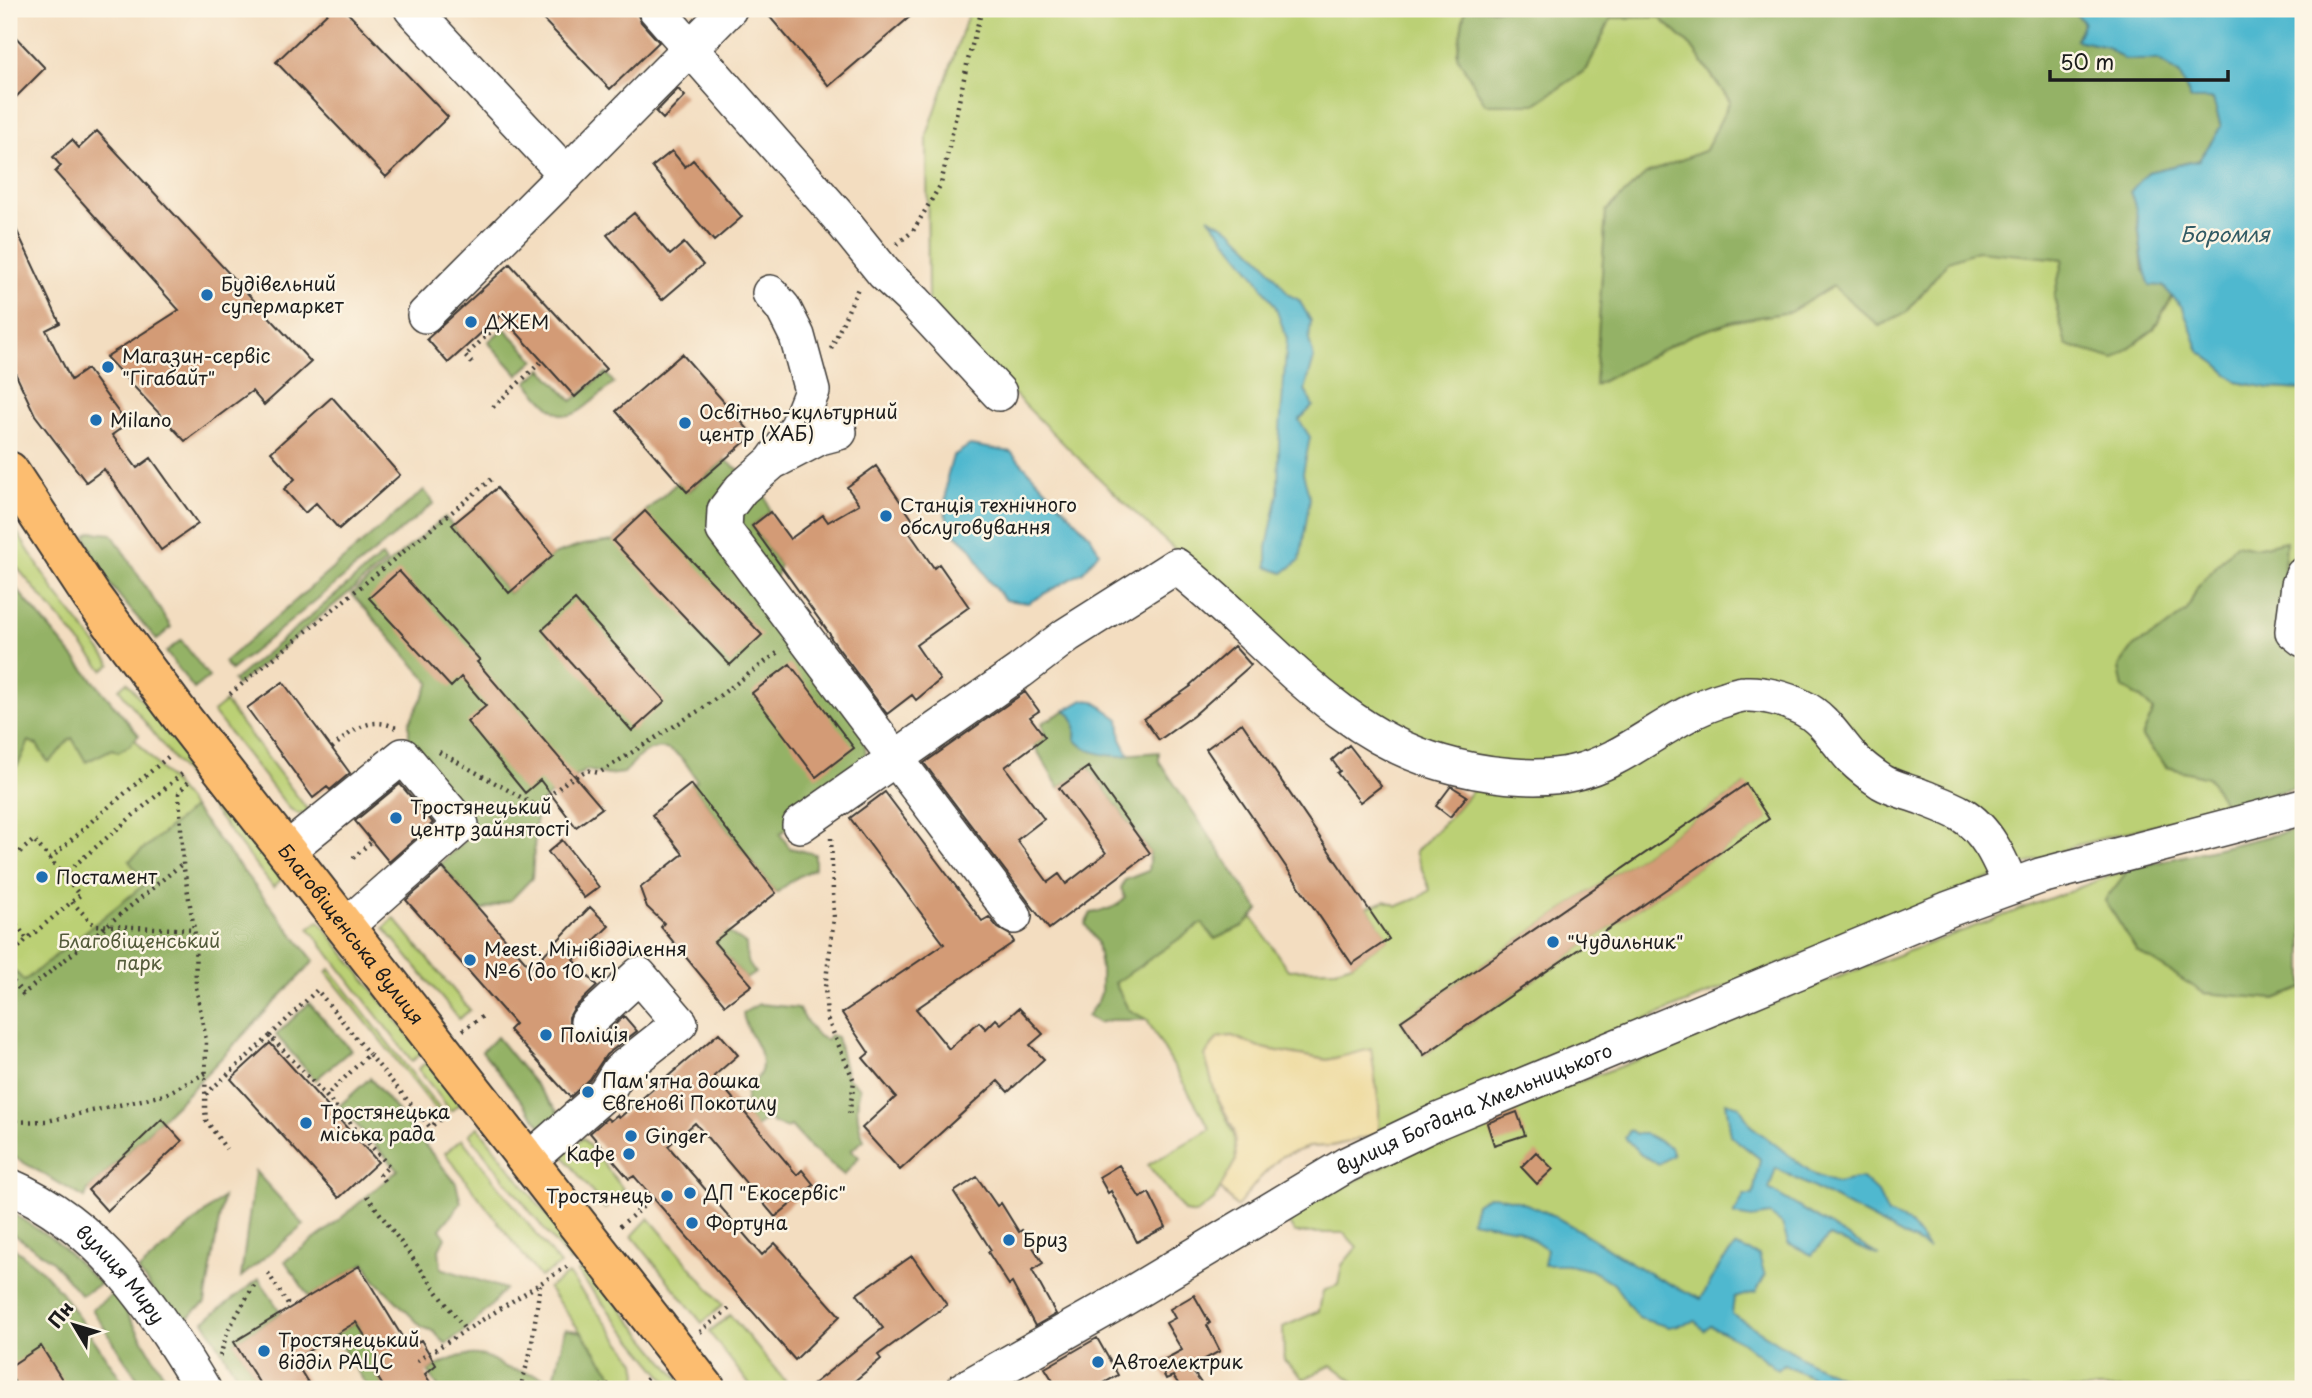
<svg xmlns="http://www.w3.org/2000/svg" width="2312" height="1398" viewBox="0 0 2312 1398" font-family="'Playpen Sans',sans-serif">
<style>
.green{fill:#bbd074;stroke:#6c7648;stroke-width:2;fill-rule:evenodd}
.forest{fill:#94b266;stroke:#586741;stroke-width:2}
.sand{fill:#eeda9e;stroke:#857b5d;stroke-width:2}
.water{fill:#50b8cf;stroke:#366a76;stroke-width:2}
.building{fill:#d39b76}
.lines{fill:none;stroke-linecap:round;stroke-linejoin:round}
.minor-casing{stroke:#3c3935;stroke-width:38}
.major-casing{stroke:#3c3935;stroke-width:42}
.path{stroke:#3c3935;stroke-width:4.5;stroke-dasharray:2 5;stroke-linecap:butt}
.minor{stroke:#fff;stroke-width:35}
.major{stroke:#fcbd6f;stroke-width:38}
.poi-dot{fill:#1f6fb2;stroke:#fcf5e5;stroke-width:2.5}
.labels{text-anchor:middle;stroke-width:5;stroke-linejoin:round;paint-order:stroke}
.poi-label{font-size:19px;fill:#1c1c1c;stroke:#fcf5e5;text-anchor:start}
.street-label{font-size:19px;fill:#1c1c1c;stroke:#fcf5e5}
.park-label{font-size:19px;fill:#545b3b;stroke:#fcf5e5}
.water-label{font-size:21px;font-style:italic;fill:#315a64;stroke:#fcf5e5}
</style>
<rect width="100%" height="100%" fill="#fcf5e5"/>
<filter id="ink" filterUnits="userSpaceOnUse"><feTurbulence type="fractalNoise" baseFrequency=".0143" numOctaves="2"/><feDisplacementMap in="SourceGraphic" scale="14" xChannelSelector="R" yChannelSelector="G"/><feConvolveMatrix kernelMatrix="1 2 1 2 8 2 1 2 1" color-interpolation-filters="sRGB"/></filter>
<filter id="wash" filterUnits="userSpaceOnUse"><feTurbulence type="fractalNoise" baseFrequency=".00686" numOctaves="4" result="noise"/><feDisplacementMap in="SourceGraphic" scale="28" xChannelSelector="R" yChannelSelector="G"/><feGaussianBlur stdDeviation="1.57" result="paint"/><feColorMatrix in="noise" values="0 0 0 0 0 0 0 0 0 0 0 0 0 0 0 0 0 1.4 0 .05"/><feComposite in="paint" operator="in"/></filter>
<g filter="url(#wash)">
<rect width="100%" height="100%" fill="#f3ddc0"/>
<path class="green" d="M970,9H1465L1457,56L1486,104H1535L1587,69L1611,18L1659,17L1691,46L1730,102L1706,150L1646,174L1606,211L1595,385L1691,335L1734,321L1790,312L1834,286L1880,326L1907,312L1948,261L1977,250L2064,259L2054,297L2066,345L2115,358L2153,330L2173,295L2184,308L2199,351L2217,364L2237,382L2269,388L2303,390V593L2288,607L2284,567L2286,541L2255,548L2236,544L2197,588L2187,611L2161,631L2134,646L2119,667L2123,688L2141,698L2153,711L2142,737L2167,767L2208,777L2226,806L2074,846L1964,888L1635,1024L1379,1134V1106L1371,1050L1327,1060L1261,1048L1232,1036L1218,1038L1205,1056L1215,1093L1234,1135L1236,1160L1214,1200L1195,1214L1185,1212L1148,1165L1210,1129L1147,1020L1128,1010L1115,983L1203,922L1215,939L1243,926L1252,917L1288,970L1336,969L1352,964L1388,939L1367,907L1386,901L1398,906L1420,897L1430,890L1415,852L1450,817L1476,786C1513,788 1549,790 1585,782C1624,772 1661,743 1695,722L1700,697C1668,710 1641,736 1609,751C1591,759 1568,764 1548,766C1505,769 1447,760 1408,741C1341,706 1285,650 1230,600C1125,506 1023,407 928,303L927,135ZM1745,785L1768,819L1424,1055L1401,1021Z
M9,520L55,592L111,664L103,670L9,558Z
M9,596L174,784L314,961L183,1098L88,1190L85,1198L9,1154Z
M127,682L283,878L273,887L119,689Z
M225,702L310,813L298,814L289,808L213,712Z
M2129,869L2105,901L2138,951L2204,993L2275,999L2303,988V1389H1353L1354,1382L1332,1365L1304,1379L1284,1360L1283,1327L1319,1311L1323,1291L1338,1285L1342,1265L1357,1247L1344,1233H1295L1287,1220L1303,1208L1412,1151L1521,1103L1673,1047L1812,987Z
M394,918L470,1010L459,1019L384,928Z
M319,921L422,1053L412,1061L309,928Z
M330,969L443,1113L440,1115L326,972Z
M427,1062L460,1103L451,1111L418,1069Z
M478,1127L578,1255L570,1262L469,1134Z
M583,1138L624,1190L605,1209L563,1155Z
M462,1139L560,1265L540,1277L445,1153Z
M649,1218L723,1305L702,1323L632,1236Z
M585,1265L687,1389H673L577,1272Z
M568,1274L636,1362L638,1374L635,1386L618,1382L548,1288Z
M730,1315L792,1389H753L709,1332Z"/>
<path class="forest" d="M1465,9H2070L2084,22L2076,40L2107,47L2125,60L2158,59L2180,75L2191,99H2213L2221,128L2199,160L2148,172L2136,206L2143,270L2173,295L2153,330L2114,359L2066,345L2054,297L2063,259L1977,251L1948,261L1907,312L1879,326L1833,286L1790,312L1734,321L1691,335L1595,385L1606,211L1646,174L1706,150L1730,101L1691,46L1659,17L1611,18L1587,69L1535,104H1485L1457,56Z
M504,328L535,360L518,375L488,342Z
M542,369L572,401L606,373L614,383C569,420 568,432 527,382Z
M725,460C750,478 764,480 770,512L752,526L780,565L768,598L864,733L866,755L817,804L780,834L790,848L815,854V868L794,879L776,893L691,784L697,781C686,760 670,739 644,753C637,757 630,767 624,773L608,775L587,770L566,782L537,806L532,878L511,900L480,911L440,864L476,830L409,740V723L430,683L352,594L445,517L509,593L553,555L582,545L613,541L678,482L688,492Z
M424,490L434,503L231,670L224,662Z
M92,532L112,534L171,627L157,640C131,609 95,575 86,535Z
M2286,541L2284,567L2288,607L2303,593V786L2226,806L2208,777L2167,767L2142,737L2153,711L2141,698L2123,688L2119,667L2134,646L2161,631L2187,611L2197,588L2236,544L2255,548Z
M382,556L386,562L237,685L233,681Z
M9,580L139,735L130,745L118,752L112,749L86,762L72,738C61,745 59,756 48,762L37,745L29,741L19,763L9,777Z
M181,640L209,677L194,689L166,652Z
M1066,710C1076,718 1076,727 1075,739C1093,762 1132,754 1159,752V761L1259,910L1243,926L1215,939L1202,923L1115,983L1128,1009L1147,1020H1110L1098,1023L1087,1016L1098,1001L1101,993V968L1097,942L1085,924L1091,913C1103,911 1117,908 1125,898L1121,888L1125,880L1148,871L1150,853L1088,767L1059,788L1034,745L1045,737L1042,723Z
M193,808L314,961L183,1098L88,1190L85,1198L9,1154V967L10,966L24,981L146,883L129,861Z
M2303,828V988L2275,999L2204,993L2137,951L2105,900L2129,869Z
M723,929L746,944L747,961L755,973L746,979L711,939Z
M309,1003L351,1050L315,1080L276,1035Z
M759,1004L798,1008L815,1034L826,1040L830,1035L837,1037L847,1077L860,1088C855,1106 857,1123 864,1140L851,1150L859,1157L844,1175L811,1148L791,1126L786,1128L773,1123L769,1118L756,1127L746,1115C746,1108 745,1098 747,1093C752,1081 762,1078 762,1064C762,1046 744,1030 743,1013Z
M497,1037L561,1116L545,1131L482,1051Z
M370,1078L456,1183L461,1203L440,1229L445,1237L439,1249L441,1268L505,1289C488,1311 469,1329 446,1344L433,1331L422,1327L374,1279L365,1263L309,1297L285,1261L327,1230L398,1170L339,1106Z
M255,1171L304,1225L241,1277L255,1172Z
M223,1197L205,1303L179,1324L138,1271Z
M9,1211L56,1241L100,1284L81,1295L52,1261L9,1231Z
M9,1244L40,1269L61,1292L128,1389H9Z
M259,1279L281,1313L235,1342L263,1389H245L204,1321Z
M113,1294L121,1303L172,1389H144L92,1309Z
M356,1322L383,1364L374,1370L385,1389H369L334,1335Z
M565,1329L581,1332L618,1382L610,1389H439L428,1371C447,1360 470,1348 491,1359C498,1362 503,1368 511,1369C527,1373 537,1374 554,1380Z"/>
<path class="sand" d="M1232,1036L1261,1048L1327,1060L1371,1049L1379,1106V1134L1332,1146L1309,1147L1282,1156L1259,1179L1237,1207L1220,1188L1236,1160L1234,1130L1215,1093L1205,1056L1218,1038Z"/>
<path class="water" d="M2070,9H2303V390L2269,388L2237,382L2217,364L2199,351L2183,308L2163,286L2150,285C2137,255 2143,221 2130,192L2148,172L2199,160L2221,127L2213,99H2191L2180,75L2158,60H2125L2107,47L2076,40L2084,22Z
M1208,217L1232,230L1266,264L1289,295L1299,300L1311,321L1309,340L1314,358L1305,390L1313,406L1299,420L1310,437L1303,473L1310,498L1300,560L1283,573L1267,567V547L1278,494L1279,442L1287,339L1275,306L1253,273Z
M970,445L1011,452L1091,537L1099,552L1083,572L1028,603L1005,600L987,579L972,549L952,531L945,513L947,477L953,456Z
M1083,700L1094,701L1119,719L1121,739L1129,755C1111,758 1086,753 1075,739C1076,727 1076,718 1066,710Z
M1726,1102L1740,1106L1750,1125L1815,1175L1836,1183L1862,1178L1878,1193L1888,1214L1908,1222L1929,1249L1776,1168L1769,1189L1880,1256L1829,1236L1812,1255L1788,1243L1782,1224L1770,1215L1752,1218L1734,1215L1744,1195H1753L1760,1159L1731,1136Z
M1630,1130L1636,1134H1646L1670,1147L1673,1155L1659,1164L1641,1155L1625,1138Z
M1488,1196C1541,1197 1601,1247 1647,1272C1665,1282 1683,1290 1701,1299L1721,1263L1736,1246L1759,1255L1765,1276L1756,1292L1734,1298L1732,1314L1809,1362L1865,1389H1835L1784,1364L1778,1370L1742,1342L1711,1326L1704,1331L1696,1321L1669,1327L1638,1318L1614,1284L1591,1270L1567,1265H1544L1547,1249L1517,1229L1471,1221L1476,1204Z"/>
<g id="blocks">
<path class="building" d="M331,9H344L448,117L386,177L276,62Z
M533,9H635L641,22L659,42L610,89Z
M763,9H919L829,86Z
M9,30L45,68L9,104Z
M678,89L685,96L663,119L656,112Z
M97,131L311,362L264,405L252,391L185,441L106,357L179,310L55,172L61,166L53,157L72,140L79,148Z
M672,151L685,167L693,160L742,217L714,241L652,167Z
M634,213L670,255L684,243L703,265L662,300L607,235Z
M9,214L60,323L46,330L71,380L87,369L127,424L112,435L137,468L151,458L198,524L161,550L104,469L86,482L35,415L9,360Z
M510,264L606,369L575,397L501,315L448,363L427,339Z
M682,354L753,435L687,492L616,411Z
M332,397L400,475L339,529L316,503L305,513L284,489L295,479L271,452Z
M876,466L917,526L909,532L934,568L939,564L969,607L916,645L940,680L916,700L912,695L887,714L830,637L831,636L752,526L770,512L790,539L823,515L828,522L859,504L847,487Z
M497,488L553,555L509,593L452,525Z
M645,511L762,635L730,665L613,541Z
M399,571L480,660L477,662L602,808L576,827L540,780L525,793L467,722L486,706L461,677L451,687L369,598Z
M575,600L665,701L632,731L542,630Z
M1234,646L1251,665L1193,716L1159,740L1144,719L1191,686L1190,685Z
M790,664L854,748L816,777L752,693Z
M283,682L350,773L330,790L327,787L313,798L247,708Z
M1025,692L1039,711L1030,717L1045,737L1005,767L1044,819L1017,840L1048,882L1059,874L1066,884L1106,853L1059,788L1088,767L1150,853L1049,929L924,763Z
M1242,723L1389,939L1352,964L1206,749Z
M1349,745L1381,786L1360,802L1337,773L1340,771L1332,760Z
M400,784L433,823L389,862L355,821Z
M691,784L776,893L714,942L752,985L725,1005L661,927L664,923L647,907L640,888L683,854L652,815Z
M1746,784L1769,819L1424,1055L1401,1021Z
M1451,786L1467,796L1450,817L1436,806Z
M885,792L982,921L989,917L998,928L1010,935L1014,942L916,1009L949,1049L979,1022L986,1029L996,1019L1001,1024L1019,1008L1043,1034L1030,1045L1044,1059L1008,1092L998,1081L900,1170L862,1128L896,1097L863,1058L869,1053L842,1013L944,944L850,818Z
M562,840L599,887L584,898L548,852Z
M443,868L531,968L590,907L609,926L574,960L597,986L574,1008L569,1017V1027L574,1036L581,1041L592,1042L602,1037L624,1016L637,1031L606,1055L590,1079L570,1097L509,1030L515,1024L406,900Z
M719,1033L738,1055L714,1076L797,1175L802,1170L814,1185L775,1217L695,1123L668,1146L762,1255L775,1243L840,1316L795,1360L634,1176L629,1179L590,1133L607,1118L610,1121L617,1115L619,1118Z
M270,1043L378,1162L339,1198L231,1079Z
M1517,1112L1525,1135L1494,1145L1487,1123Z
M162,1119L182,1141L107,1211L88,1190Z
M1536,1152L1553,1169L1537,1184L1521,1167Z
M1119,1165L1140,1198L1149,1193L1166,1227L1137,1242L1111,1191L1108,1193L1099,1177Z
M977,1177L997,1206L1001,1203L1019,1232L1022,1230L1043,1263L1032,1270L1056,1314L1035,1326L1012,1283L1009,1285L988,1252L991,1250L954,1192Z
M912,1256L947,1305L878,1355L881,1359L845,1389H807L883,1328L857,1294Z
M359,1266L409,1348L421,1340L436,1365L425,1374L434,1389H385L373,1370L383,1364L356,1322L294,1360L312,1389H263L234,1342Z
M1194,1295L1210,1323L1207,1325L1220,1351L1190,1367L1205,1389H1182L1173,1376L1166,1379L1158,1363L1182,1350L1166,1323L1175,1318L1170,1309Z
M1097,1338L1118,1375L1093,1389H1058L1045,1368Z
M41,1346L68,1389H19L9,1374V1367Z"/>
</g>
</g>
<g filter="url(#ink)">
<use href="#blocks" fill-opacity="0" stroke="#3c3935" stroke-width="2"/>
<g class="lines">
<defs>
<g id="minor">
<path d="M412,9L566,174L729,9"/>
<path d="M656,9L838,216L884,273L914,301L999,393"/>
<path d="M770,293L783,308L797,336L812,391L798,426L772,462L741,489L725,510L724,530L1014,916"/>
<path d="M425,315L566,174"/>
<path d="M778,459L820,437L839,432"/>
<path d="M2303,575L2299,585L2293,631L2303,639"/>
<path d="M800,825L1020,671L1067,635L1176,566C1262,633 1333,733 1442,763C1479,774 1535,782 1573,773C1628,761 1670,714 1725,699C1731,697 1738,694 1745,694C1763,693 1785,699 1801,707C1825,718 1836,741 1853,759C1861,767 1873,776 1882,782C1894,789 1909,792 1922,797C1934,802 1949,807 1961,814C1987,829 2000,860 2011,886"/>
<path d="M286,851L403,756L461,825L345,927"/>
<path d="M528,1161L606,1092L619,1071L680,1023L639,975L588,1022"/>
<path id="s1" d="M9,1186C101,1225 154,1308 203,1389"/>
<path id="s2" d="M964,1389L1116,1303L1346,1165L1438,1121L1949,909L2040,876L2303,807"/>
</g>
<g id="major">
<path id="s3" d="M9,471L92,597L183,719L706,1389"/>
</g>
</defs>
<use href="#minor" class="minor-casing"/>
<use href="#major" class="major-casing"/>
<path class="path" d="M897,244L913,231L941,184L968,60L982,9
M831,349L859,286
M472,363L465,356L497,326
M493,407L542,361
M230,694L492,479
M332,748C353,730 371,714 398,729
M439,752L537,806L566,782L587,770L599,773L703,708L780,651
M188,782L179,793L183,863L195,935L196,987L206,1040L205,1109L206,1120L226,1149
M831,838L834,918L825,987L827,1018L854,1081L849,1116
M9,850L14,857
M353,858L372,841
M50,859L92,821L168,757
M9,861L34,840L80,895L27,939L9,915
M63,875L182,774
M72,902L94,925L194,930
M9,957L27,939
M9,976L23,994L183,863
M463,1030L486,1014
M270,1036L317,990L369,1054
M206,1094L270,1036L326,1096
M9,1122L47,1121L164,1095L206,1073
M384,1181L380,1175L389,1166L326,1096L369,1054L430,1127L448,1114
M367,1196L466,1331
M620,1226L645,1205
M268,1273L290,1308
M700,1332L731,1307
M220,1356L228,1330L256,1282
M417,1361L568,1266
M520,1389L531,1350L540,1285
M594,1389C608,1382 617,1385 631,1389
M635,1389L651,1376
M645,1389L655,1381"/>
<use href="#minor" class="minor"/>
<use href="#major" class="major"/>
</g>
</g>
<g class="poi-dot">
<circle cx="207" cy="295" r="7"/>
<circle cx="471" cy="322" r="7"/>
<circle cx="108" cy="367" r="7"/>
<circle cx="96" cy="420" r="7"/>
<circle cx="685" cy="423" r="7"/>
<circle cx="886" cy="516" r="7"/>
<circle cx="396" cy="818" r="7"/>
<circle cx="42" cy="877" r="7"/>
<circle cx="1553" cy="942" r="7"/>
<circle cx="470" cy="960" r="7"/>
<circle cx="546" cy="1035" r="7"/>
<circle cx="588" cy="1092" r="7"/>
<circle cx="306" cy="1123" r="7"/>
<circle cx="631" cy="1136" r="7"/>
<circle cx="629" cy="1154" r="7"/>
<circle cx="690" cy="1193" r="7"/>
<circle cx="667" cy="1196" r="7"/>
<circle cx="692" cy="1223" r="7"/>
<circle cx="1009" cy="1240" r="7"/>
<circle cx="264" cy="1351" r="7"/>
<circle cx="1098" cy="1362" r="7"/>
</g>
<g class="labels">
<g class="poi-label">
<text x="221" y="291">Будівельний<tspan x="221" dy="22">супермаркет</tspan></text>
<text x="485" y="329">ДЖЕМ</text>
<text x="122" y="363">Магазин-сервіс<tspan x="122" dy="22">"Гігабайт"</tspan></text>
<text x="699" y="419">Освітньо-культурний<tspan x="699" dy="22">центр (ХАБ)</tspan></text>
<text x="110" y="427">Milano</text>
<text x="900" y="512">Cтанція технічного<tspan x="900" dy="22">обслуговування</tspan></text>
<text x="410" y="814">Тростянецький<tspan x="410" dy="22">центр зайнятості</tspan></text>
<text x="56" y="884">Постамент</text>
<text x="1567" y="949">"Чудильник"</text>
<text x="484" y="956">Meest. Мінівідділення<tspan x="484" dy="22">№6 (до 10 кг)</tspan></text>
<text x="560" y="1042">Поліція</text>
<text x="602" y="1088">Пам'ятна дошка<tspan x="602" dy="22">Євгенові Покотилу</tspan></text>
<text x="320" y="1119">Тростянецька<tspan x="320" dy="22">міська рада</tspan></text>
<text x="645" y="1143">Ginger</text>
<text x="615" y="1161" text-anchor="end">Кафе</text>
<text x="704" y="1200">ДП "Екосервіс"</text>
<text x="653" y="1203" text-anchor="end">Тростянець</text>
<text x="706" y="1230">Фортуна</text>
<text x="1023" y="1247">Бриз</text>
<text x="278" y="1347">Тростянецький<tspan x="278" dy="22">відділ РАЦС</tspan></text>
<text x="1112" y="1369">Автоелектрик</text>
</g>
<g class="street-label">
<text dy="7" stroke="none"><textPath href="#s3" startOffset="576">Благовіщенська вулиця</textPath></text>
<text dy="7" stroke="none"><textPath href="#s2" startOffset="583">вулиця Богдана Хмельницького</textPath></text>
<text dy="7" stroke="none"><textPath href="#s1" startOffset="144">вулиця Миру</textPath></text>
</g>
<g class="park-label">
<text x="139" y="948">Благовіщенський<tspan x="139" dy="22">парк</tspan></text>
</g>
<g class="water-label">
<text x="2225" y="242">Боромля</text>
</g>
</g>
<rect width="2312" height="1398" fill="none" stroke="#fcf5e5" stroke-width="35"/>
<g transform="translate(74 1325) rotate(308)" stroke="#fcf5e5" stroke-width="5" paint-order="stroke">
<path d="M0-5L12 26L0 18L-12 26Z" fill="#1c1c1c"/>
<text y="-10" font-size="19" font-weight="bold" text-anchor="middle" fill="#1c1c1c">Пн</text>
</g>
<path d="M2050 70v10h178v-10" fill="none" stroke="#1c1c1c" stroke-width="3.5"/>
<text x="2060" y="70" font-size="21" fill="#1c1c1c" stroke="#fcf5e5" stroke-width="5" paint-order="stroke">50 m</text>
</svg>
